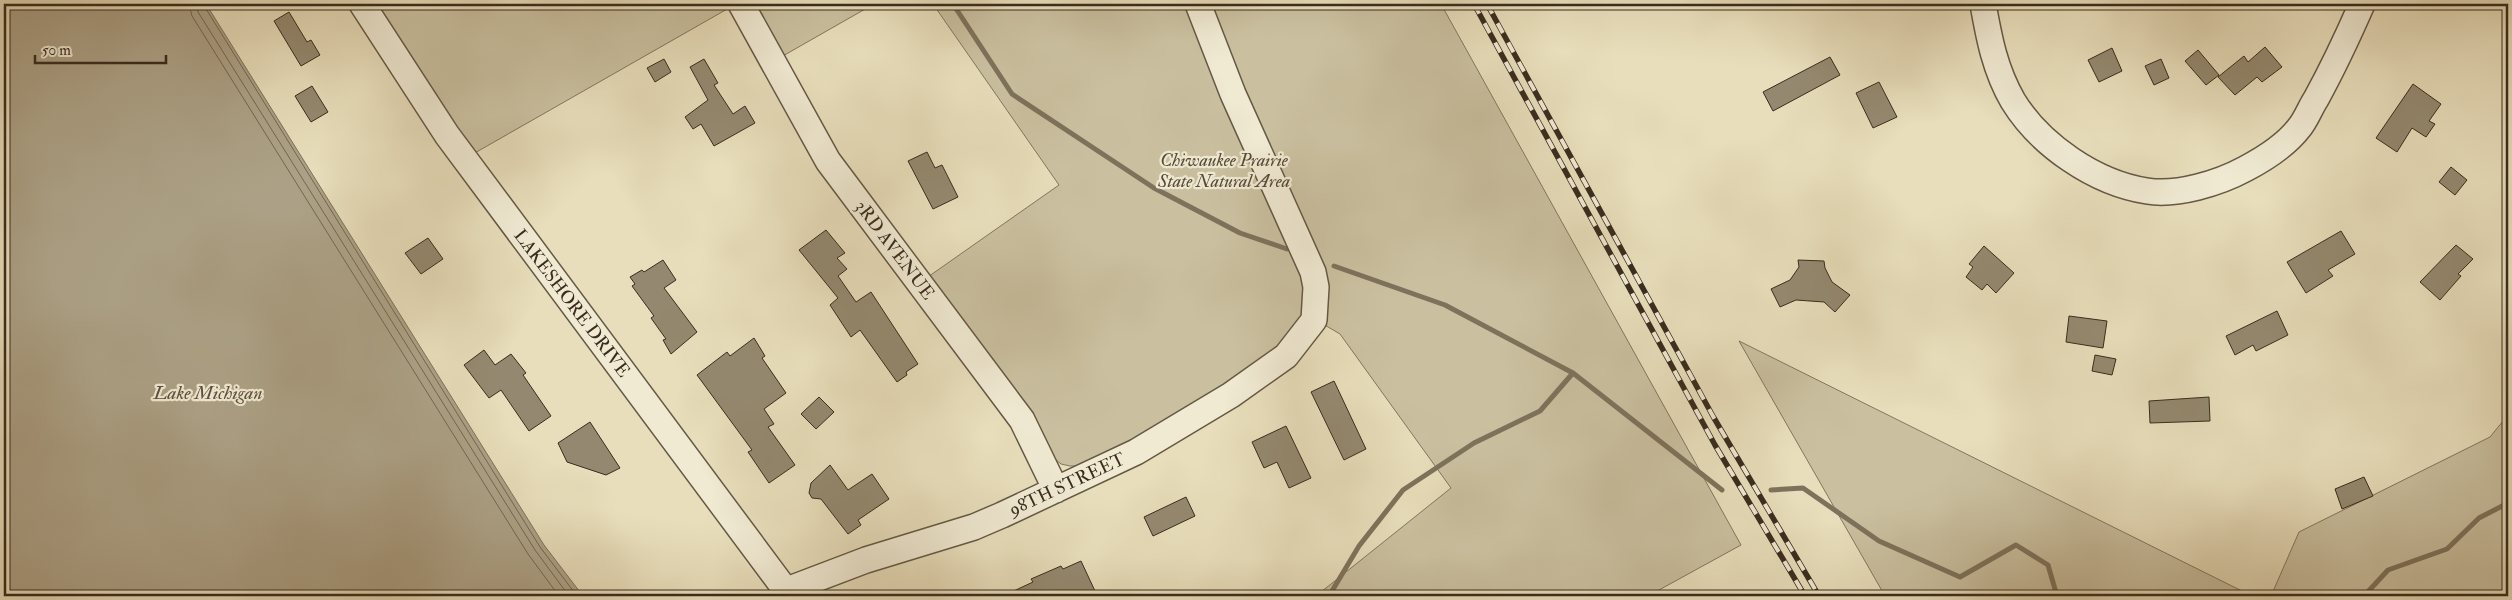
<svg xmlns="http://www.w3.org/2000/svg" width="2512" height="600" viewBox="0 0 2512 600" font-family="'IM FELL Double Pica',serif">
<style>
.green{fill:#cac0a0;stroke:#82765f}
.water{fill:#aca186;stroke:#7e725c}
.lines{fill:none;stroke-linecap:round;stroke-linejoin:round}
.shore{stroke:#726652;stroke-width:1}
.stream{stroke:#7e725c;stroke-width:5}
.building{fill:#948970;stroke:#392c1e}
.minor-casing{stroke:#655845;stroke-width:28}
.minor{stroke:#f0ead3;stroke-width:25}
.rail-casing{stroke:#392c1e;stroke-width:5.5}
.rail{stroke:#f0ead3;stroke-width:4;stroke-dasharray:11;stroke-linecap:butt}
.labels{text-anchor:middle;stroke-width:4.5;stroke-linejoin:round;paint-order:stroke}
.park-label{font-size:18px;font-style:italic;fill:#564a38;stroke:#f0ead3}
.street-label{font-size:18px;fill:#392c1e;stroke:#f0ead3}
.water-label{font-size:19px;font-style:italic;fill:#5c4f3d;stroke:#f0ead3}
</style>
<rect width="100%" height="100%" fill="#e8debb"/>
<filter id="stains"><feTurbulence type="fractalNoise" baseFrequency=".004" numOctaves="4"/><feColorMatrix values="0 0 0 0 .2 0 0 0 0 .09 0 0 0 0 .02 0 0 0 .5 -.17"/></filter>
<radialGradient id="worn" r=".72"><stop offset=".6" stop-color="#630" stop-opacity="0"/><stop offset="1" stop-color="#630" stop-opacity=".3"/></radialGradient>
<path class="green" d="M375,4H736L473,154Z
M750,4H874L781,57Z
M933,4H1441L1741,545L1648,596H1316L1451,488L1340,334L1306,314L1284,345L1156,431L1085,466H1070L1061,464L1049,454L925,279L1059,185Z
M1739,341L2252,596H1885Z
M2508,415V596H2271L2299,532L2490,437Z"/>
<path class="water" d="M4,4H206L544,545L583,596H4Z"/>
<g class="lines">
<path class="shore" d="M189,4L192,16L528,554L559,596
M197,4L198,12L535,550L569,596
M203,4L540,547L577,596"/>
<path class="stream" d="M953,4L1012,94L1154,188L1240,233L1287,249
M1334,266L1445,305L1573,373L1722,490
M1771,490L1803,488L1879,541L1960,577L2016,545L2048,565L2057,596
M1329,596L1359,546L1403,490L1474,443L1540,411L1573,373
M2364,596L2388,570L2447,549L2479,518L2508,503"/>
</g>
<path class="building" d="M289,12L307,42L311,40L320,55L301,66L274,21Z
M2265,47L2282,67L2262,82L2257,77L2235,95L2218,77L2244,56L2248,62Z
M2112,48L2122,71L2099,82L2088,60Z
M2198,50L2219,75L2206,85L2185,61Z
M1830,57L1840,75L1773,111L1763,92Z
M664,59L671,72L655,82L647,68Z
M704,59L718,83L714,85L733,114L745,106L755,123L714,146L701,124L693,129L685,117L708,100L690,67Z
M2161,59L2169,78L2154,85L2145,66Z
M1879,82L1897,117L1873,128L1856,93Z
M2413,84L2441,104L2429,121L2435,124L2426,137L2412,128L2397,152L2376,138Z
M312,86L328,112L311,122L295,96Z
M927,152L935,168L942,165L958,197L933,209L908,161Z
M2451,167L2467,180L2455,195L2439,182Z
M826,230L845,253L837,258L847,269L838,276L856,302L871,292L918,364L906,372L907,375L897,382L860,330L851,337L830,305L838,298L799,250Z
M2341,231L2355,254L2328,270L2333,276L2306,293L2287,262Z
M428,238L443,259L421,274L405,253Z
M2456,245L2473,259L2458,274L2461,276L2440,300L2420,282Z
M1984,246L2014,273L1996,293L1987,284L1982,290L1966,277L1973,267L1969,264Z
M663,260L676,280L664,288L697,332L671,354L663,340L666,339L651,318L654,316L632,286L635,284L630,277L642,270L644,272Z
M1798,260L1824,261L1825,268L1832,282L1850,295L1835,312L1824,302L1796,300L1780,307L1771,289L1790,280L1799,267Z
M2277,311L2288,335L2256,351L2253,345L2235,355L2226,336Z
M2069,316L2107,321L2103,348L2066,342Z
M754,338L765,356L762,358L786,393L764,409L774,424L768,427L795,465L769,483L748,452L752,450L697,375L727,352L730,356Z
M484,350L495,365L511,354L526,373L523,375L551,416L529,431L501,390L489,398L464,365Z
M2095,355L2116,359L2112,375L2092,371Z
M1334,381L1366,449L1344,460L1311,392Z
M819,397L834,412L816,429L801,414Z
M2209,397L2210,421L2150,423L2149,401Z
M590,422L620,468L606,475L567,462L558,443Z
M1286,426L1311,478L1289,488L1277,462L1264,468L1252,442Z
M830,465L848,490L872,474L889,499L858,520L861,525L848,534L821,499L812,498L809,493L811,483Z
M2364,477L2373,496L2342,509L2335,489Z
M1186,497L1195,516L1153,536L1144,517Z
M1081,561L1095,591L1083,596H1003L1033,582L1031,579L1061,566L1063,569Z"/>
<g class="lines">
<defs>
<path id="minor" d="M362,4L447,135L790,596
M741,4L828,161L1022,420L1056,490
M1983,4C1989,38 1995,70 2013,101C2040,145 2095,183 2147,191C2177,196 2219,183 2245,169C2264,159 2286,145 2299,128C2306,120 2310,108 2316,99C2333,68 2348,36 2362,4
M787,590L866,560L974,527L1002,515L1136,452L1231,395L1286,356L1314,320L1316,287L1313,272L1233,94L1198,4"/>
</defs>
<use href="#minor" class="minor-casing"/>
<use href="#minor" class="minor"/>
<defs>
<path id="rail" d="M1474,4L1715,445L1805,596
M1487,4L1714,418L1819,596"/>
</defs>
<use href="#rail" class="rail-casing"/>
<use href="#rail" class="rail"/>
</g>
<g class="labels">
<g class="park-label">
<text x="1224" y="166">Chiwaukee Prairie<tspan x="1224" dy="21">State Natural Area</tspan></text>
</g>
<g class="street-label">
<text transform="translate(895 250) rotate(53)" y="6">3RD AVENUE</text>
<text transform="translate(572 303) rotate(53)" y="6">LAKESHORE DRIVE</text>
<text transform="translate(1067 484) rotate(-25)" y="6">98TH STREET</text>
</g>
<g class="water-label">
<text x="208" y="399">Lake Michigan</text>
</g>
</g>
<rect width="2512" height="600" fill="none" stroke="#e8debb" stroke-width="20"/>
<rect x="5" y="5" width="2502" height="590" fill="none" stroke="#392c1e" stroke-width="2.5"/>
<rect x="10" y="10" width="2492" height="580" fill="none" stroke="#392c1e"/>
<path d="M35 55v8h131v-8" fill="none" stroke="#392c1e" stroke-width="2.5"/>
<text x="42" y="55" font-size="15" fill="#392c1e" stroke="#f0ead3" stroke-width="4" paint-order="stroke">50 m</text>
<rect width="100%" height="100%" filter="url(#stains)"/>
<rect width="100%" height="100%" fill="url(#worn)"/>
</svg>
